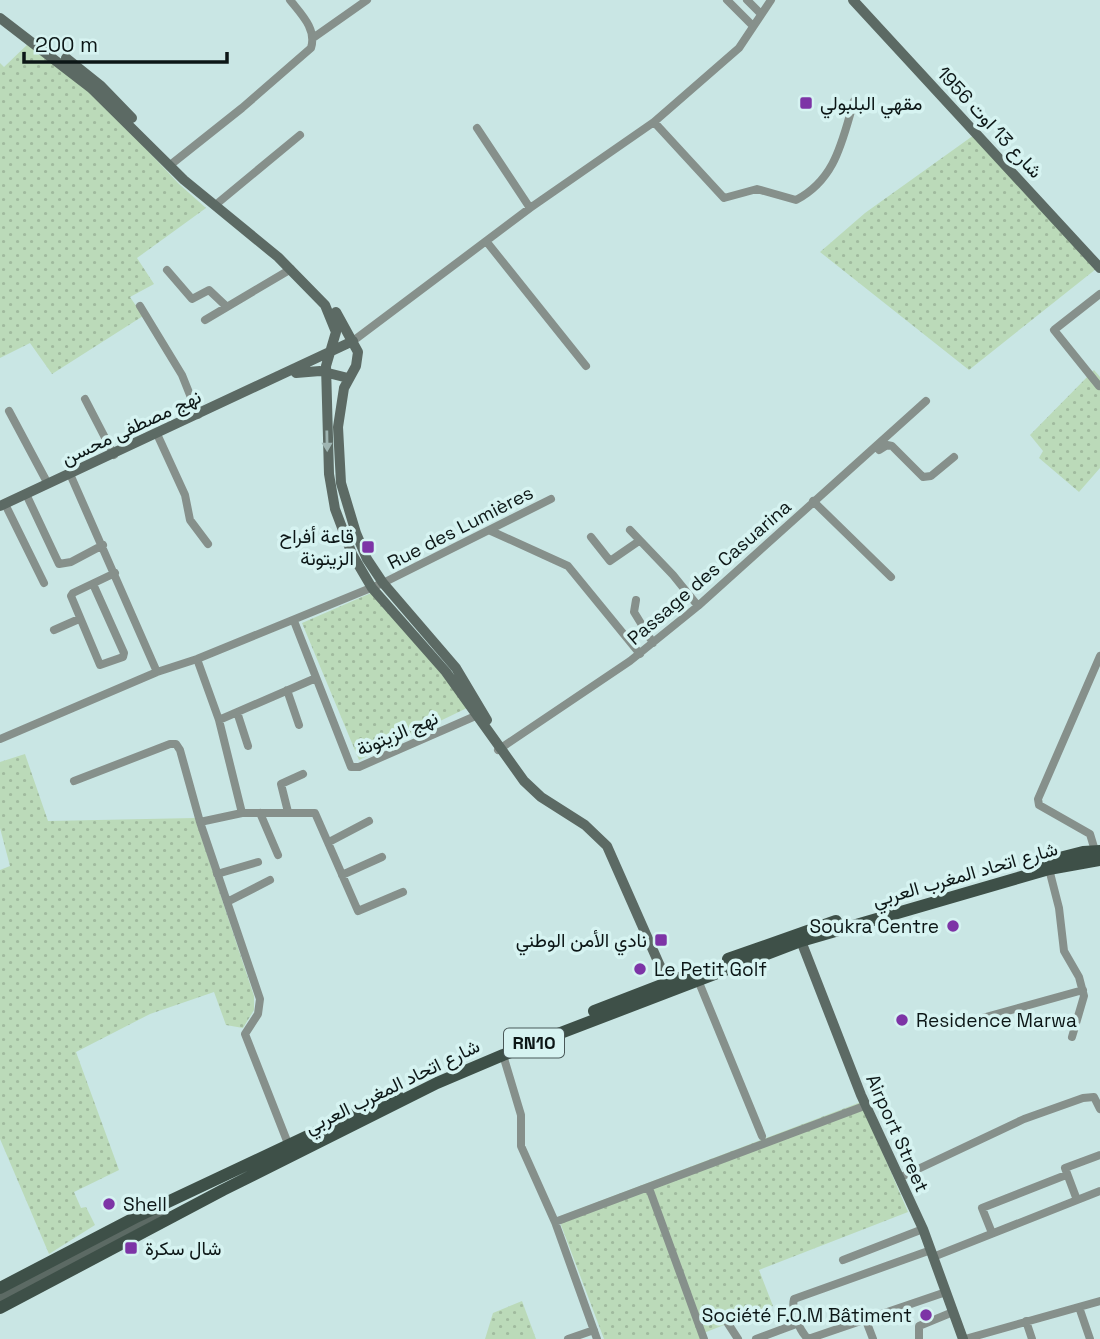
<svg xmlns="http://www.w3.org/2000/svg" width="1100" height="1339" viewBox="0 0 1100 1339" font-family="'Space Grotesk',Vazirmatn,sans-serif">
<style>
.grass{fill:url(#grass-dots)}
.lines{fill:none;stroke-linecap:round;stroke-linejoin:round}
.street{stroke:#86908b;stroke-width:8}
.secondary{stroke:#5c6a64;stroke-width:10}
.primary{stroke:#3e5048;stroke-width:12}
.oneway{fill:#9fb5b2}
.poi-dot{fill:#7d34a6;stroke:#d6f3f1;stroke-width:2.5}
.labels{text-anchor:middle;stroke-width:7;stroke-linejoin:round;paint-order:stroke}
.shield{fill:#d6f3f1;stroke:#495858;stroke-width:2}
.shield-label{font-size:18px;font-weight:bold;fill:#0c1616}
.poi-label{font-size:19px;fill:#0c1616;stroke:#d6f3f1;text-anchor:start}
.street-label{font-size:19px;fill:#0c1616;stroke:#d6f3f1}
</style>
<defs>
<pattern id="grass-dots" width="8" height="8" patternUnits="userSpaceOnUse" patternTransform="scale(1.75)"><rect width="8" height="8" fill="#bbdab9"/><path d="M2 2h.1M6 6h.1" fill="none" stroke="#a0ba9e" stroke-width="1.8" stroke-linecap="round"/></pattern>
</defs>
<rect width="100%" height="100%" fill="#c9e6e4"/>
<path class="grass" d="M29,43L87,86L179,184L206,208L137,258L154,284L130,297L143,316L52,374L30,343L0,358V63L4,67Z
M974,135L1096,269L969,370L820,252L865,213Z
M1094,370L1100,377V468L1079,492L1039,458L1043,451L1030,435Z
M371,593L435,663L467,708L359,760L302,623Z
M25,754L48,821L195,818L254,996V1010L243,1028L226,1025L214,992L150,1014L76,1052L119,1170L74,1192L81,1208L86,1207L95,1225L49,1254L0,1139V870L10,866L0,828V762Z
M861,1102L908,1212L759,1270L773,1306L701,1334L702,1339H604L558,1217Z
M522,1301L536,1339H485L493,1313Z"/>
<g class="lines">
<path class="street" d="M727,0L753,26
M747,0L761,14
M313,38L367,0
M654,122L724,198L757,189L796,200C836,179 842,141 854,101
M477,128L530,208
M169,166L242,108L311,48C317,29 301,14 290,0
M219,202L300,135
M486,241L586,366
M167,270L192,299L209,290L227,307
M140,306L182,375L198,415
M205,320L291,269
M353,341L530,208L654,122L739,48L771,0
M1099,386L1054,330L1100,294
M85,399L114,455
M9,411L48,484
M157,434L185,495L190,520L208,544
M879,450L887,445L892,446L923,477L931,476L954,457
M70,474L157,672
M26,494L59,564L71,562L103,545
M813,501L891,577
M5,504L44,583
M630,530L673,575L698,606
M491,531L568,566L640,654
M591,537L610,561L639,541
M93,584L124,653L123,657L100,665L71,596L73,593L115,573
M636,600L634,612L653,643
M294,621L351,767H359L480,714
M54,630L79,619
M197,659L219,720L242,813
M287,690L299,725
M237,712L248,746
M219,720L316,678
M0,739L157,672L197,659L383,583L551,499
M498,750L630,661L698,606L926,401
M74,781L170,744H176L180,750L200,822L260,999L258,1014L245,1034L289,1146
M288,812L281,784L303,774
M260,813L278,855
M200,822L242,813H315L358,911L403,892
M329,842L369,821
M1096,854L1090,834L1039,805L1038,799L1100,656
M1049,869L1059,908L1064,951L1079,977L1084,996L1072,1037
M217,874L258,862
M342,875L382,857
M227,902L270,880
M698,980L762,1136
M968,1022L1083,990
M503,1055L521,1115V1146L555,1222L597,1339
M899,1178L1024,1119L1083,1098L1094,1097L1100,1109
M649,1188L704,1339
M1077,1200L1065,1168L1100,1155
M555,1222L867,1105
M992,1233L982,1208L1066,1175
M933,1257L1100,1191
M843,1260L923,1229
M1079,1307L1090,1339
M865,1318L873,1339
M1026,1321L1032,1339
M727,1322L738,1339
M568,1339L594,1330
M756,1339L799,1323
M808,1339C799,1330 791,1310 794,1299L931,1250
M808,1339L946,1292
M919,1339V1326L953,1312
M965,1339L1100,1301"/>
<path class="secondary" d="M853,0L1100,268
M0,18L91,88L184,180L278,257L325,305L336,332L326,366L329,474L335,509L352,554L372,588L446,672L524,781L541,797L585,825L607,846L660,966L675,986
M66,58L101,86L132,118
M336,312L358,352L356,366L344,388L338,427L341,483L356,533L367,559L383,583L456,668L487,720
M296,373L320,371L348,378
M0,506L353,341
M801,941L861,1095L923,1229L963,1339
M0,1297L161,1211"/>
<path class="primary" d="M1032,865L1083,852L1100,851
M728,959L836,921
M594,1011L695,972
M0,1288L138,1216L397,1094
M0,1308L223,1190L437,1083L503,1055L801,941L1049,869L1100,860"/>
</g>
<defs><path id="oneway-solid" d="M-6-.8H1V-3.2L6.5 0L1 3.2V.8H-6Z" transform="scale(1.75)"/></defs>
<use class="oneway" href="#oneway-solid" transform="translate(327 441) rotate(89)"/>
<g class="poi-dot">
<rect x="799" y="96" width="14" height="14" rx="3.5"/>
<rect x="361" y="540" width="14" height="14" rx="3.5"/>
<circle cx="953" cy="926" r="7"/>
<rect x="654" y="933" width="14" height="14" rx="3.5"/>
<circle cx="640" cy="969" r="7"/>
<circle cx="902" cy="1020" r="7"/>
<circle cx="109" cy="1204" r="7"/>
<rect x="124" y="1241" width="14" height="14" rx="3.5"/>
<circle cx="926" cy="1315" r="7"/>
</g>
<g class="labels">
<rect class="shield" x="504" y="1028.5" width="60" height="29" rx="5"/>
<g class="shield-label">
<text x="534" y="1049">RN10</text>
</g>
<g class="poi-label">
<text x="820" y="110">مقهي البلبولي</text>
<text x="354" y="543" text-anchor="end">قاعة أفراح<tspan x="354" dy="22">الزيتونة</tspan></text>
<text x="939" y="933" text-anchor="end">Soukra Centre</text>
<text x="647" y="947" text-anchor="end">نادي الأمن الوطني</text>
<text x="654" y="976">Le Petit Golf</text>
<text x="916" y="1027">Residence Marwa</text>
<text x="123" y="1211">Shell</text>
<text x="145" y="1255">شال سكرة</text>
<text x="912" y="1322" text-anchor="end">Société F.O.M Bâtiment</text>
</g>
<g class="street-label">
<text transform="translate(990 122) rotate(47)" y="7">شارع 13 اوت 1956</text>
<text transform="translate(131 427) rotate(-25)" y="7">نهج مصطفى محسن</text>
<text transform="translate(460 527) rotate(-27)" y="7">Rue des Lumières</text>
<text transform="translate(709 572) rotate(-41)" y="7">Passage des Casuarina</text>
<text transform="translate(397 733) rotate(-23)" y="7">نهج الزيتونة</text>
<text transform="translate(965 874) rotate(-16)" y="7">شارع اتحاد المغرب العربي</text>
<text transform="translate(392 1086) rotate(-26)" y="7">شارع اتحاد المغرب العربي</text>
<text transform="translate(898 1133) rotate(66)" y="7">Airport Street</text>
</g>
</g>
<path d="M24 52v10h203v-10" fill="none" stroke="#0c1616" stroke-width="3.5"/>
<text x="35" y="52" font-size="21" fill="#0c1616" stroke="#d6f3f1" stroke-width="5" paint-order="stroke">200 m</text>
</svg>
